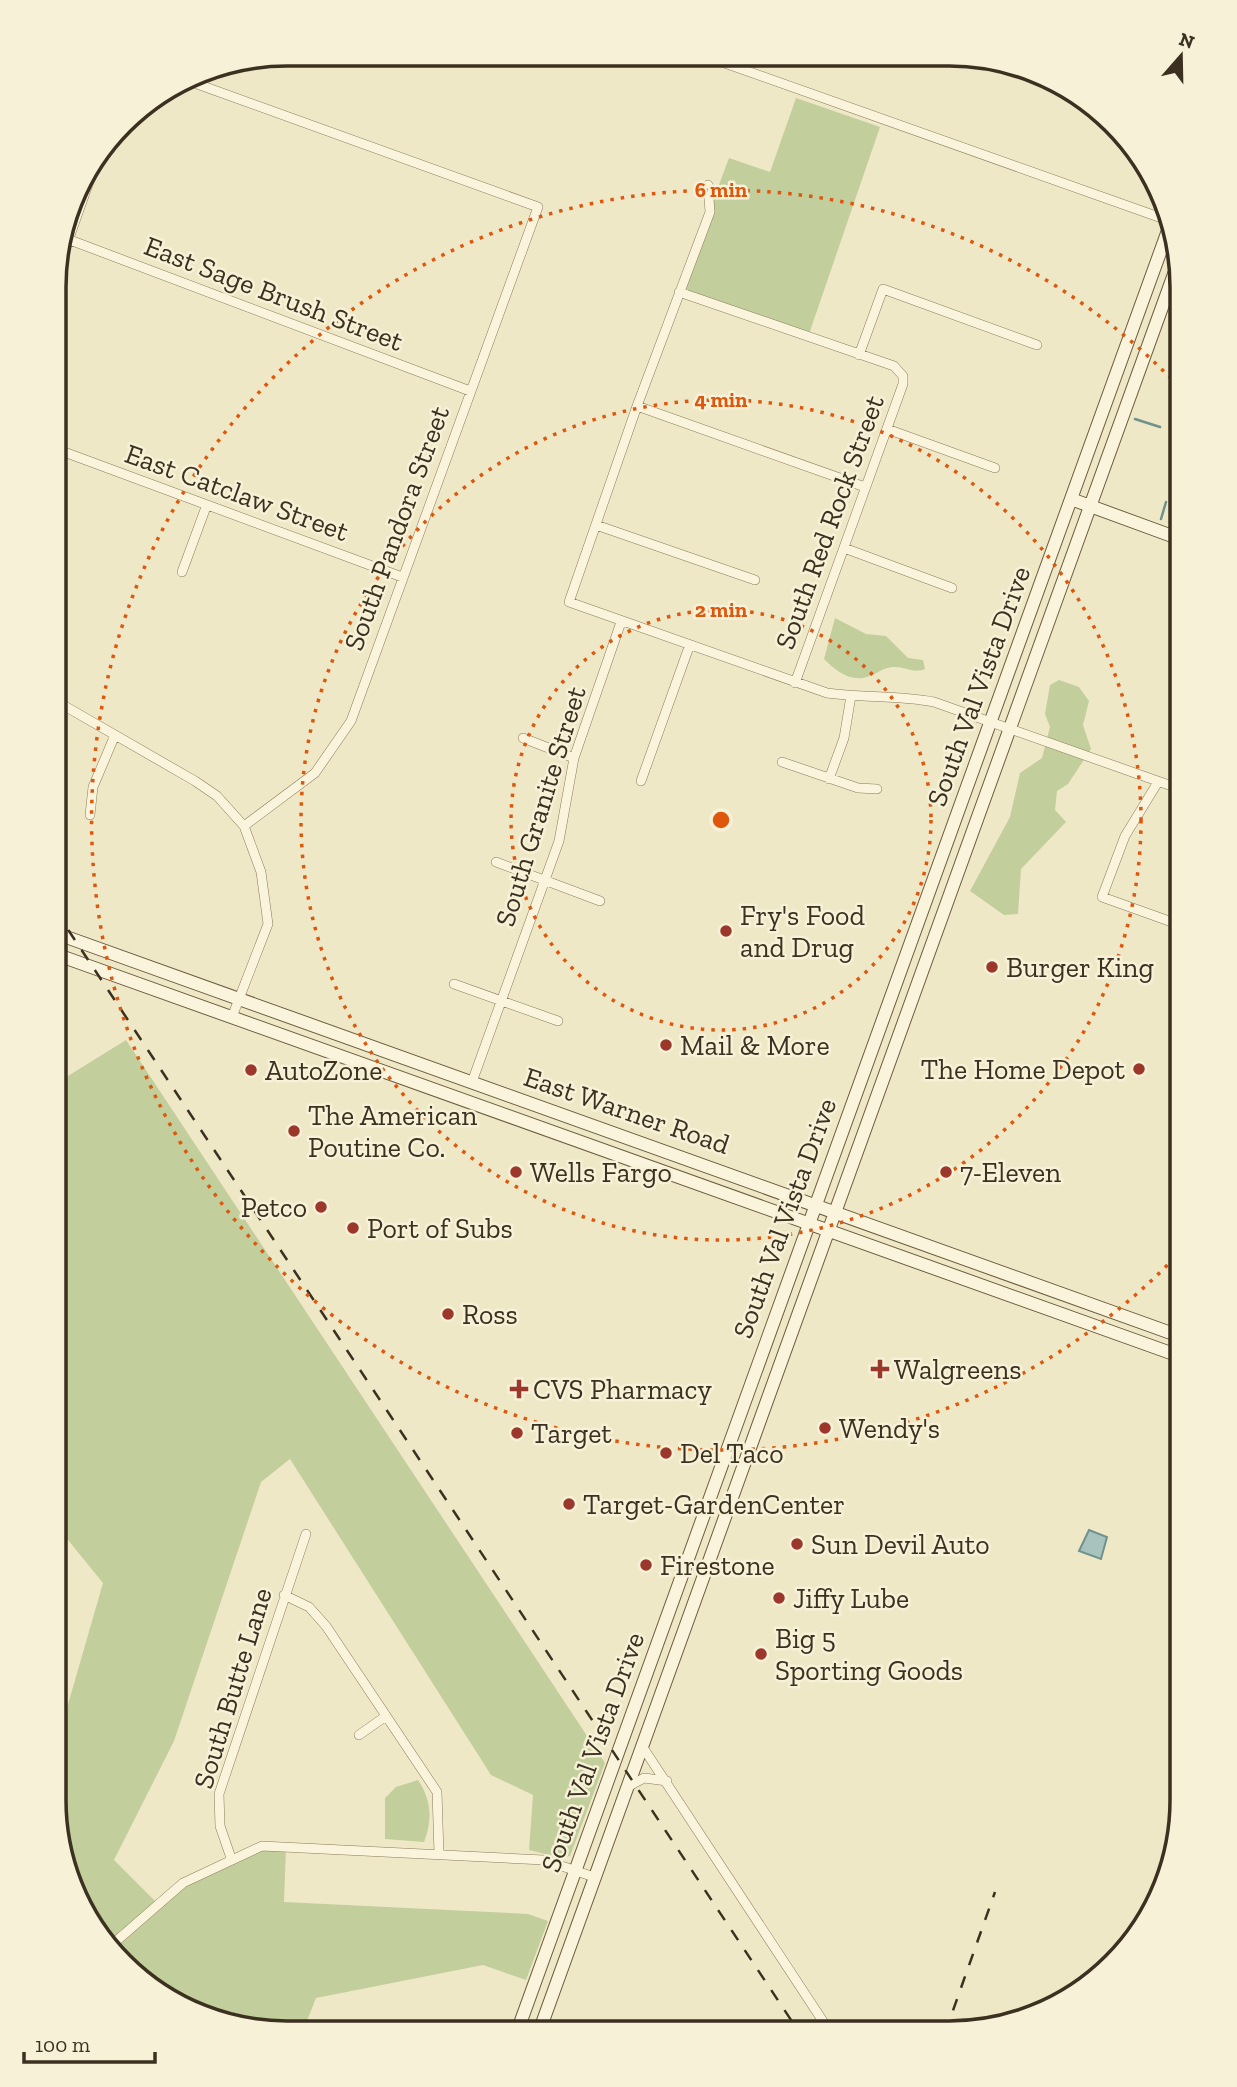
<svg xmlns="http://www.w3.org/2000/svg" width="1237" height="2087" viewBox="0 0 1237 2087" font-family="'Zilla Slab',serif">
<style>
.green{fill:#c2ce9b}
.water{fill:#a8c3be;stroke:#6f928d;stroke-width:2}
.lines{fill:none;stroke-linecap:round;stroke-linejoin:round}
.stream{stroke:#6f928d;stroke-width:2.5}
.street-casing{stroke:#8c7b5c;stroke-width:10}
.secondary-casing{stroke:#6e5c3f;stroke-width:14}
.street{stroke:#f9f4db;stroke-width:9}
.secondary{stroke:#f9f4db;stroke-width:12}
.rail{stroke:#3c3120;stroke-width:2.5;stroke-dasharray:12 12;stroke-linecap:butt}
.ring{fill:none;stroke:#df570d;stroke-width:3.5;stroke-dasharray:3.5 7}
.poi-dot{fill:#9c382b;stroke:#f6f1d7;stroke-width:2.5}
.labels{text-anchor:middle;stroke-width:5;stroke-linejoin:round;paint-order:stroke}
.street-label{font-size:28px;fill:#3c3120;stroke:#f6f1d7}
.poi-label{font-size:28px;fill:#3c3120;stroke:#f6f1d7;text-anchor:start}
.rim{fill:none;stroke:#3c3120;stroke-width:3.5}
.centre{fill:#df570d;stroke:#f6f1d7;stroke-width:3.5}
.ring-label{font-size:21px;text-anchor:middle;font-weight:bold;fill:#df570d;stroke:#f6f1d7;stroke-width:5;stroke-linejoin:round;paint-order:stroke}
</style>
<rect width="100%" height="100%" fill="#efe8c7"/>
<path class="green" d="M796,98L880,127L808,337L679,292L729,158L770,172Z
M835,618L866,634L886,636L908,658L923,660L925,669C914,674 904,666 893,667C882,668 877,674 867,677C849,682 835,670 824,659Z
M1059,680L1079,687L1089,701L1083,725L1091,749L1068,784L1057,791L1055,810L1066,822L1021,869L1018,914L1004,915L970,891L1010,817L1020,773L1042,758L1050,727L1045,714L1050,685Z
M126,1040L605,1763L570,1856L561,1858L529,1850L533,1795L491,1775L290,1459L261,1482L174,1741L114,1860L158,1904L183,1883L262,1846L286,1847L284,1902L528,1914L548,1921L526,1980L483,1965L316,1998L303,2031H257L145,1984L72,1889L54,1800V1753L103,1583L55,1524V1084Z
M418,1780C431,1799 433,1820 424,1842L385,1839V1798L396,1787Z"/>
<path class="water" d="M1089,1530L1107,1537L1101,1559L1079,1551Z"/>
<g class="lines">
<path class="stream" d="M1135,419L1160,427
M1161,519L1166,502"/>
<defs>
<path id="street" d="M702,55L1170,221
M186,80L538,207L351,721L315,773L244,826
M708,185L710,212L637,406L569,602L827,693C863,698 898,695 934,702L1183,790
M62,237L470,391
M56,275L97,159
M679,292L894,366L903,376V384L795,683
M859,355L883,289L1037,345
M637,406L865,487
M887,429L995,468
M56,449L402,577
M596,525L755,580
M844,548L952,588
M182,572L206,507
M56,701L195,781L217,796L244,826L261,872L268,924L232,1017
M523,738L574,758
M782,762L858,788L877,789
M829,779L844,738L851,696
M641,781L689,647
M1158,782L1125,836L1102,897L1183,926
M90,815L93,787L115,735
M496,862L600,901
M454,984L558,1021
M472,1082L559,841L574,758L621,622
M284,1595L309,1607L326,1626L437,1792L439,1854
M359,1735L386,1716
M642,1746L830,2032
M627,1787L644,1778L667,1781
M231,1858L220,1826L219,1794L306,1534
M114,1943L183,1883L262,1846L544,1860L594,1877"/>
<path id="secondary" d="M1071,499L1183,540
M55,933L1182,1337
M55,954L1182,1357
M517,2032L1170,225
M539,2032L1178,263"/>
</defs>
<use href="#street" class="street-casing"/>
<use href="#secondary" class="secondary-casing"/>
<use href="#street" class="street"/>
<use href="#secondary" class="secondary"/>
<path class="rail" d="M55,910L799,2032
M945,2033L995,1892"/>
</g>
<g class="ring">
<circle cx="721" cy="820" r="210"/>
<circle cx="721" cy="820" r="420"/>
<path d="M1182 1250A630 630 0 1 1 1182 390"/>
</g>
<g class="poi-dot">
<circle cx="726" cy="931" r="7"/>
<circle cx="992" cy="967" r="7"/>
<circle cx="666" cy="1045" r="7"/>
<circle cx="1139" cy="1069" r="7"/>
<circle cx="251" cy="1070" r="7"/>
<circle cx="294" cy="1131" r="7"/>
<circle cx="516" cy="1172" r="7"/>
<circle cx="946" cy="1172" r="7"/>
<circle cx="321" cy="1207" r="7"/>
<circle cx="353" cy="1228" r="7"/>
<circle cx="448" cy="1314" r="7"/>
<path d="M876.5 1358.5h7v7h7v7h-7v7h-7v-7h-7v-7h7z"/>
<path d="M515.5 1378.5h7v7h7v7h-7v7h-7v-7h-7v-7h7z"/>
<circle cx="825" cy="1428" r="7"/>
<circle cx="517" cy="1433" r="7"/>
<circle cx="666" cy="1453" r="7"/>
<circle cx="569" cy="1504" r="7"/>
<circle cx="797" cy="1544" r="7"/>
<circle cx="646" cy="1565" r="7"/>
<circle cx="779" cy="1598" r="7"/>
<circle cx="761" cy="1654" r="7"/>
</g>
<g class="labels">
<g class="street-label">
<text transform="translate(274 293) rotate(21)" y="10">East Sage Brush Street</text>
<text transform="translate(237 492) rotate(20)" y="10">East Catclaw Street</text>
<text transform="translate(829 522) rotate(-70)" y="10">South Red Rock Street</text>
<text transform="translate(396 528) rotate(-70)" y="10">South Pandora Street</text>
<text transform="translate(978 686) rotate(-70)" y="10">South Val Vista Drive</text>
<text transform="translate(540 806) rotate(-73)" y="10">South Granite Street</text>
<text transform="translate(627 1110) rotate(19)" y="10">East Warner Road</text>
<text transform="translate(784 1218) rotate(-70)" y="10">South Val Vista Drive</text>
<text transform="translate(232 1688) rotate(-73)" y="10">South Butte Lane</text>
<text transform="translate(592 1752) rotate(-70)" y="10">South Val Vista Drive</text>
</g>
<g class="poi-label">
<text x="740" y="925">Fry's Food<tspan x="740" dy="32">and Drug</tspan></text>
<text x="1006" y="977">Burger King</text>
<text x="680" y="1055">Mail &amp; More</text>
<text x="1125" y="1079" text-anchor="end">The Home Depot</text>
<text x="265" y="1080">AutoZone</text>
<text x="308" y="1125">The American<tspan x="308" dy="32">Poutine Co.</tspan></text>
<text x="530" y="1182">Wells Fargo</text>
<text x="960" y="1182">7-Eleven</text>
<text x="307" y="1217" text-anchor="end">Petco</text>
<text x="367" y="1238">Port of Subs</text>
<text x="462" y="1324">Ross</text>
<text x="894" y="1379">Walgreens</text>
<text x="533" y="1399">CVS Pharmacy</text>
<text x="839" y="1438">Wendy's</text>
<text x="531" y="1443">Target</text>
<text x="680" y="1463">Del Taco</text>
<text x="583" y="1514">Target-GardenCenter</text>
<text x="811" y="1554">Sun Devil Auto</text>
<text x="660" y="1575">Firestone</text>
<text x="793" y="1608">Jiffy Lube</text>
<text x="775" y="1648">Big 5<tspan x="775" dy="32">Sporting Goods</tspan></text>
</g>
</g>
<path d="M0 0H1237V2087H0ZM287 66H949A221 221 0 0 1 1170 287V1800A221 221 0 0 1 949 2021H287A221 221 0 0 1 66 1800V287A221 221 0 0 1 287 66Z" fill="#f6f1d7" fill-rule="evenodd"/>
<path class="rim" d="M287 66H949A221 221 0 0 1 1170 287V1800A221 221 0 0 1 949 2021H287A221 221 0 0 1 66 1800V287A221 221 0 0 1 287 66Z"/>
<circle cx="721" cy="820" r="10" class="centre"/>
<g class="ring-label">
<text x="721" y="197">6 min</text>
<text x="721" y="407">4 min</text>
<text x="721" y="617">2 min</text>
</g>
<g transform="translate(1181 56) rotate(20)" stroke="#f6f1d7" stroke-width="5" paint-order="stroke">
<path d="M0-5L12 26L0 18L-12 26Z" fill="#3c3120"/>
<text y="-10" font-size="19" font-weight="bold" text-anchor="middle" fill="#3c3120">N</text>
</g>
<path d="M24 2052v10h131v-10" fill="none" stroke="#3c3120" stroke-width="3.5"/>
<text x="35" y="2052" font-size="21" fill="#3c3120" stroke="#f6f1d7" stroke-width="5" paint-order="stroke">100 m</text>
</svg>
